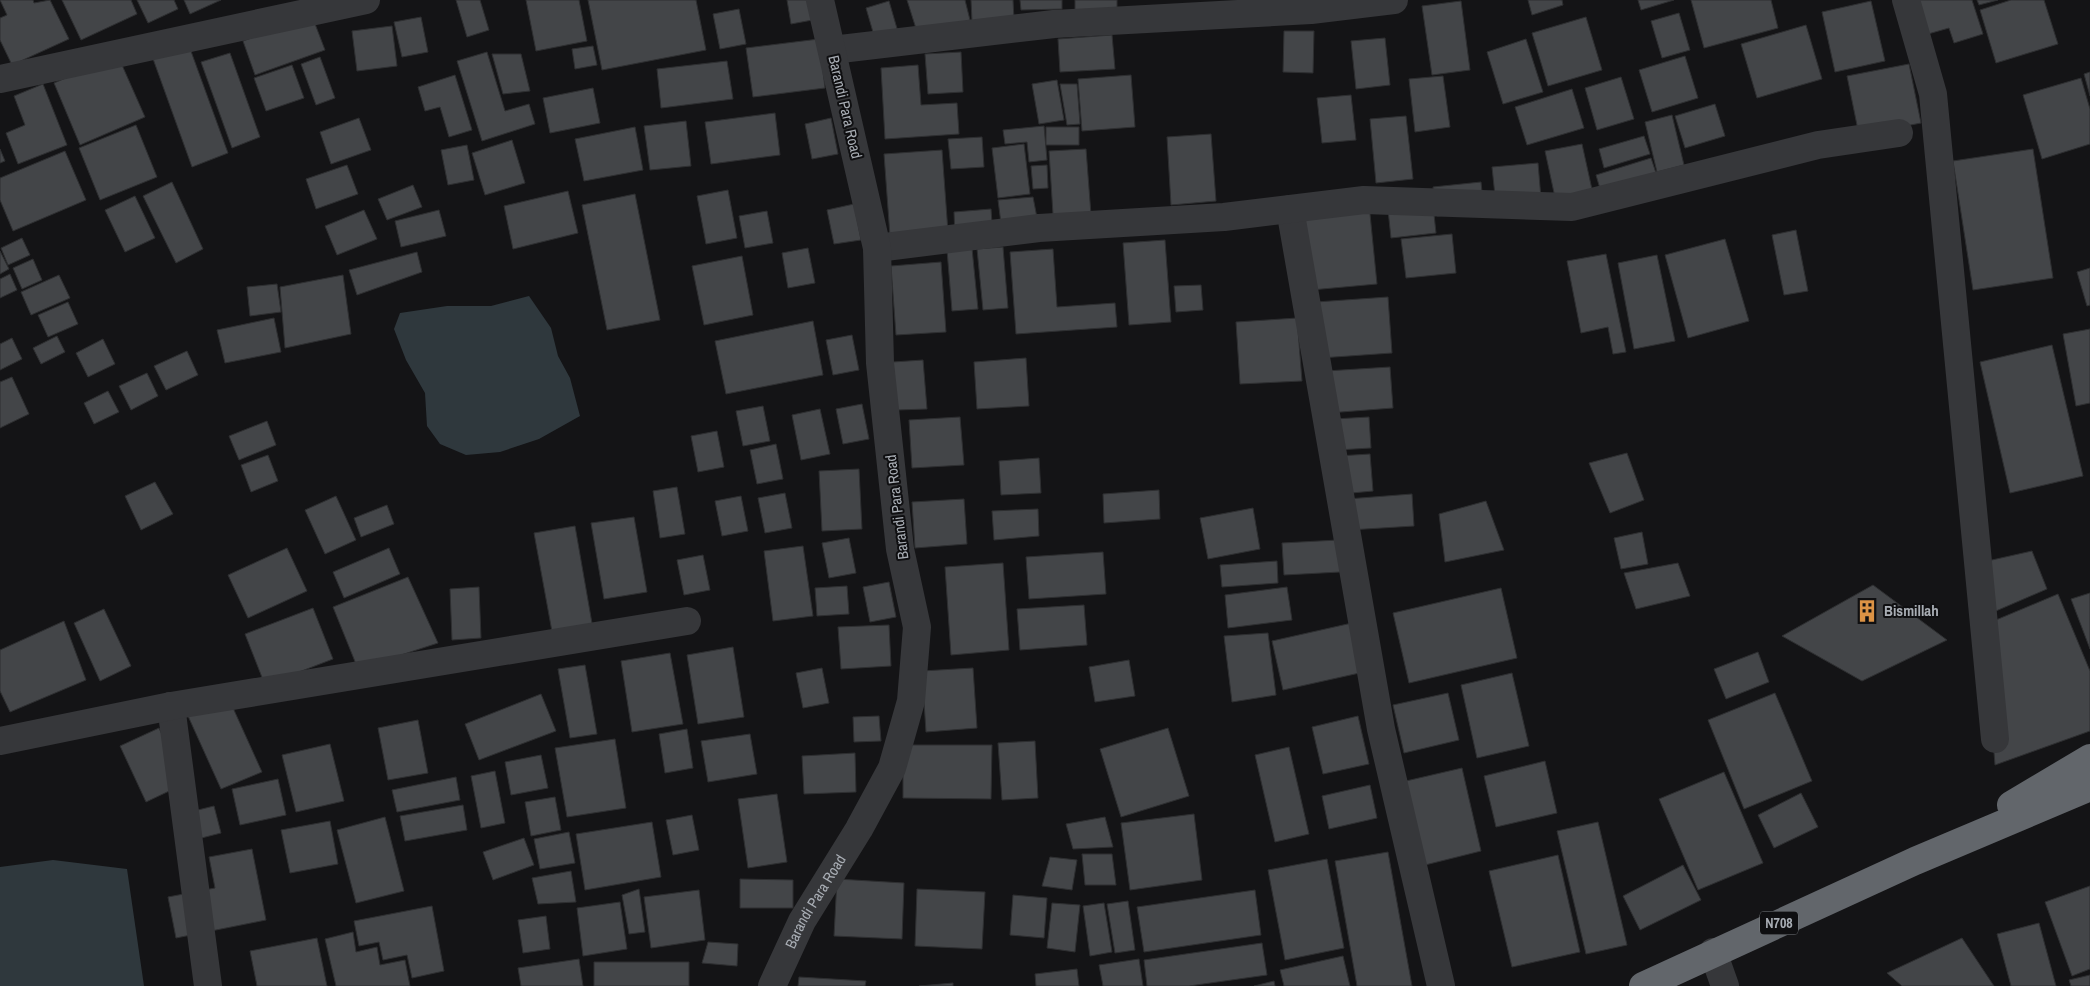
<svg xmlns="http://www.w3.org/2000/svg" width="2090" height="986" viewBox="0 0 2090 986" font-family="'Archivo Narrow',sans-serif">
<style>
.water{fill:#2f383d}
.building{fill:#434548;stroke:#2e2f31}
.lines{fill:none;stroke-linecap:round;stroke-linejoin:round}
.minor{stroke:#36373a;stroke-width:28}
.highway{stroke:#62666b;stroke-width:28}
.labels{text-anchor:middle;stroke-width:4;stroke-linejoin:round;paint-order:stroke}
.shield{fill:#0f0f11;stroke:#7a7e83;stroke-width:1}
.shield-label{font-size:14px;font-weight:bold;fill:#a8adb4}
.street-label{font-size:15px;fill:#a8adb4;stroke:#0f0f11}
.poi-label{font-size:15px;font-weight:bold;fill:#a8adb4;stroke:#0f0f11;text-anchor:start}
</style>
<rect width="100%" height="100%" fill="#141416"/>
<path class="water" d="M529,296L551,328L558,356L570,378L580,416L539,439L500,452L466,455L440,444L427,426L425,393L406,360L394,329L400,313L447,306H491Z
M53,860L127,869L144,986H0V867Z"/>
<path class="building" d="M0,0H33L34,3L50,0L69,39L12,65L0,40V18L7,15Z
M62,0H131L137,14L81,40Z
M137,0H174L178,9L148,23Z
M184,0H221L190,14Z
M456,0H480L489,30L467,37Z
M526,0H579L587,41L536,51Z
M588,0H696L706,50L602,70Z
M787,0H814L818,19L791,24Z
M907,0H965L970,20L918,35Z
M971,0H1013L1014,19L972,22Z
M1020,0H1062V9L1021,10Z
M1075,0H1117V12L1075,11Z
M1528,0H1562L1563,5L1532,15Z
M1638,0H1674L1641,10Z
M1691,0H1771L1778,28L1704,48Z
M1910,0H1972L1983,34L1954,43L1949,28L1921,36Z
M1977,0H1998L1979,5Z
M2011,0H2044L2058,44L1996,63L1980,10Z
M889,1L898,32L875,39L866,8Z
M1461,1L1470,70L1432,75L1422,6Z
M1871,1L1885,61L1835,72L1822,12Z
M739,9L746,44L720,49L713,14Z
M1679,13L1690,50L1662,58L1651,21Z
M312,16L325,50L255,75L243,41Z
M421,17L428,52L402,57L394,22Z
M1586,17L1602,70L1548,86L1532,33Z
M1806,25L1822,79L1757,98L1741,44Z
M392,26L397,66L357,71L352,31Z
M1284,31H1314L1313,73L1283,72Z
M1112,35L1115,69L1060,72L1058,39Z
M1385,38L1390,85L1356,89L1351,41Z
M819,39L825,88L753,97L746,48Z
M1526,39L1543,92L1503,104L1487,52Z
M188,43L228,153L192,167L152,56Z
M593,46L597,65L575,69L572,49Z
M487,52L505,111L529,104L535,124L482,141L457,61Z
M961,52L963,92L928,94L925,54Z
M230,53L260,137L232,148L201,62Z
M492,54H521L530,91L503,94Z
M118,56L145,117L80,145L54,83Z
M1685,56L1698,98L1652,112L1639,70Z
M320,57L335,98L316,105L301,64Z
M727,61L733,99L661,108L657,69Z
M1909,64L1921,123L1859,135L1847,76Z
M292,65L304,98L266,111L254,78Z
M918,65L921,105L957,103L959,134L885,139L881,68Z
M2090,72V96L2084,74Z
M455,75L472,130L449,137L440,107L425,111L418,87Z
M1131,75L1135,127L1082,131L1078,79Z
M1443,76L1450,127L1415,132L1409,79Z
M1621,77L1634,119L1597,130L1585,88Z
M2081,78L2090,109V144L2042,159L2023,95Z
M1057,80L1064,120L1039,124L1032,84Z
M43,84L67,145L18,164L6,133L25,125L14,96Z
M1060,84H1077L1080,124L1067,125Z
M593,88L600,123L550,133L543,98Z
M1572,89L1584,128L1527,145L1515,107Z
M1351,95L1356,140L1322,143L1317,98Z
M1715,104L1725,136L1685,148L1675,116Z
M775,113L780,155L711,164L705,122Z
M1672,115L1684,165L1657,172L1645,122Z
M1406,116L1413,179L1376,183L1370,119Z
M359,118L371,150L331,164L320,132Z
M831,118L838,154L812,159L805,124Z
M686,121L691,166L650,170L644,126Z
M136,125L157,177L100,200L79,148Z
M1044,126L1047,160L1029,162L1027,142L1005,144L1003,130Z
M635,127L643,170L584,181L575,139Z
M1046,127H1079V145H1046Z
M1211,134L1216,201L1171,205L1167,137Z
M1644,136L1650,154L1604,168L1599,149Z
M982,137L984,167L951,169L948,139Z
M512,140L525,183L485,195L472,153Z
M1024,144L1030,194L998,198L992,148Z
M1582,144L1593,194L1556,202L1545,151Z
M467,145L474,180L448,185L441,150Z
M0,149L5,161L0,163Z
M1086,149L1092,228L1054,230L1049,151Z
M2033,149L2053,278L1973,290L1953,161Z
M942,150L948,232L890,236L884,154Z
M65,151L86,200L13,231L0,200V178Z
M1651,158L1659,182L1603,199L1596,175Z
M1538,163L1542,210L1497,215L1492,167Z
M347,165L358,194L316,209L306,179Z
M1047,165L1048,188L1033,189L1031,166Z
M172,182L203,249L176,263L143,196Z
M1481,182L1484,211L1437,216L1433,187Z
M413,185L422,207L387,220L378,199Z
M728,190L737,238L706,244L697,196Z
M568,191L578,233L513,249L504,206Z
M635,194L660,320L607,330L582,205Z
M135,196L155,238L125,252L105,210Z
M1033,197L1039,228L1002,231L998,200Z
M854,204L861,240L834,244L827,210Z
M1369,204L1377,284L1311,290L1302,211Z
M1433,205L1436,233L1391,238L1388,210Z
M991,209L993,237L955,239L954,212Z
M364,210L377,239L337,255L325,226Z
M439,210L446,236L401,247L395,221Z
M767,211L773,243L745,248L739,216Z
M1796,230L1808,291L1784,295L1772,235Z
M1452,234L1456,273L1406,278L1401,239Z
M22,238L30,255L8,265L1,248Z
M1725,239L1749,321L1688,338L1665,255Z
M1165,240L1171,322L1129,325L1123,243Z
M1003,247L1008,308L983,310L977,249Z
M808,248L815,283L788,288L782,253Z
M972,248L978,309L952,311L947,250Z
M1053,249L1057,307L1115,303L1117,327L1016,334L1010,252Z
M0,251L9,269L0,274Z
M417,252L422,272L357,295L349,270Z
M1606,254L1626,352L1613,354L1608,327L1581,333L1567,261Z
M1657,255L1675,341L1634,349L1618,263Z
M742,256L753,315L704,325L692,266Z
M33,259L42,280L22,289L13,268Z
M941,262L946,332L896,335L891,266Z
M2090,268V305L2087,306L2077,272Z
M10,274L17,290L0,298V279Z
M59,275L70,298L31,315L21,292Z
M343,275L351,334L285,348L280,287Z
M277,284L281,312L250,316L247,287Z
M1201,285L1203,310L1176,312L1174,286Z
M1388,297L1392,353L1320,358L1316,302Z
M68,302L78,324L48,337L38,315Z
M274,318L281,352L225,363L217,330Z
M1297,318L1302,381L1240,384L1236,322Z
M813,321L823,375L726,394L715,341Z
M2090,329V403L2076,406L2063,334Z
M852,335L859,370L833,375L826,340Z
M57,336L65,352L41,364L33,348Z
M12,338L22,359L0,370V344Z
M103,339L115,364L88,377L76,353Z
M2052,345L2083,476L2010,493L1980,362Z
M187,351L198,375L166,390L154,366Z
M1026,358L1029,406L977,409L974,362Z
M923,360L927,409L897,410L893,362Z
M1390,367L1393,408L1328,413L1326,371Z
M147,373L158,396L131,410L119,386Z
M12,377L29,414L0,428V382Z
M108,391L119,412L94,424L84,403Z
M862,404L869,439L843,444L836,409Z
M763,406L770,441L743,446L736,411Z
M820,409L830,454L801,460L792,415Z
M960,417L964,465L912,468L909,420Z
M1369,417L1371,448L1337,450L1334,419Z
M267,421L276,445L239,460L229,436Z
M717,431L724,467L698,472L691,436Z
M776,444L783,479L757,484L750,450Z
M1627,453L1644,500L1610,513L1589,463Z
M1370,454L1373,491L1341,494L1338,456Z
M268,455L278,481L251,492L241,465Z
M1039,458L1041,493L1001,495L999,461Z
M859,469L862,529L822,531L819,471Z
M155,482L173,514L141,530L125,496Z
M677,487L685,534L660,538L653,491Z
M1159,490L1160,519L1104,523L1103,494Z
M785,493L792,528L765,533L758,498Z
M1412,494L1414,526L1349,530L1347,499Z
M336,496L356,540L325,554L305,510Z
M741,496L748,531L722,536L715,501Z
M964,499L967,544L915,548L912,502Z
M1486,501L1504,550L1445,562L1439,514Z
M387,505L394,524L361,537L354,518Z
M1253,508L1260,549L1208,559L1200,518Z
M1038,509L1039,536L994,540L992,511Z
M634,517L647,592L604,599L591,523Z
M575,526L593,629L553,637L534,533Z
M1642,532L1648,564L1621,569L1614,538Z
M849,538L856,573L829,578L822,543Z
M1338,540L1340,572L1284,575L1282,543Z
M803,546L813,616L773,621L764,551Z
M287,548L307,591L248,618L228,575Z
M389,548L400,574L344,598L333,572Z
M2032,551L2047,589L1982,617L1983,565L1992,560Z
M1103,552L1106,594L1029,599L1026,557Z
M703,555L710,590L684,595L677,560Z
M1277,561L1278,583L1222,587L1220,565Z
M1003,563L1009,650L951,655L945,567Z
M1678,563L1690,596L1636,609L1624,573Z
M408,577L438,643L358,669L333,607Z
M889,582L896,617L870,622L863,587Z
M1873,585L1947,640L1862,681L1782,636Z
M847,586L849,614L817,616L815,588Z
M479,587L481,638L452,640L450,589Z
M1287,587L1292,620L1228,628L1225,595Z
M1501,588L1517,658L1409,683L1393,613Z
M2090,593V649L2071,599Z
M2058,594L2090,671V731L1995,765L1984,625Z
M1084,605L1087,645L1020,650L1017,609Z
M313,608L333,659L265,685L245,634Z
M104,609L131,666L100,681L74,623Z
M64,621L86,680L10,712L0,691V650Z
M1352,623L1364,672L1283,690L1272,641Z
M889,625L891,666L841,669L838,627Z
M1268,633L1276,695L1232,702L1224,636Z
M733,647L744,717L698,724L687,655Z
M1758,652L1769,682L1726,699L1714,669Z
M670,653L683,724L632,732L621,661Z
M1129,660L1135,696L1095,702L1089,667Z
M585,665L597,734L570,738L558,669Z
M822,668L829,703L803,708L796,673Z
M973,668L977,728L926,732L922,671Z
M1512,673L1529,746L1477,758L1461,685Z
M1448,693L1459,740L1404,753L1393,705Z
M1775,693L1812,781L1744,809L1708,720Z
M541,694L556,731L479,760L465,724Z
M229,699L262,772L221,789L188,716Z
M879,716L881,741L854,742L853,717Z
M1358,716L1369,764L1323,774L1312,727Z
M418,720L428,773L388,780L378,728Z
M159,728L184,784L146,802L120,746Z
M1168,728L1189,796L1121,817L1100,749Z
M687,729L693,768L665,773L659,734Z
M750,734L757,774L708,782L701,741Z
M615,739L626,808L567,817L555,748Z
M1035,741L1038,798L1002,800L998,743Z
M330,744L344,801L296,812L282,755Z
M903,745H992L991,799L903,798Z
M1289,747L1309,834L1275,842L1255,755Z
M855,753L856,792L804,794L802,756Z
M541,755L548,788L511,795L505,762Z
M1545,761L1557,813L1496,827L1484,776Z
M1462,768L1481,851L1425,865L1406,781Z
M495,771L505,823L481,828L471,776Z
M1724,772L1763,863L1698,890L1659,799Z
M456,777L460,800L397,812L392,790Z
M278,779L286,815L240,825L232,789Z
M1370,785L1377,818L1329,829L1322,796Z
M1801,793L1818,827L1774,848L1758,815Z
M777,794L787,862L748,868L738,799Z
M555,797L561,830L531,836L525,802Z
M463,805L467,830L405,841L400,816Z
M214,806L221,833L186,842L178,815Z
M1194,814L1202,880L1130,890L1121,823Z
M692,815L699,850L673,855L666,820Z
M385,817L404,891L356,903L337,830Z
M1105,817L1113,847L1073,849L1066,824Z
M330,821L338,864L290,873L281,830Z
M652,822L661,877L585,890L576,834Z
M1598,822L1627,945L1586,954L1557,831Z
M569,832L575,863L540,869L534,839Z
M524,838L534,865L493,880L483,852Z
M252,849L266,920L176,938L168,897L215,888L209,857Z
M1388,852L1412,986H1357L1335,861Z
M1082,854H1112L1116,885H1085Z
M1558,855L1580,952L1512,967L1489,871Z
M1050,857L1077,860L1072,890L1042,886Z
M1327,859L1344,948L1285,960L1268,870Z
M1683,865L1701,900L1640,930L1623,896Z
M571,871L576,902L538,904L532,878Z
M740,879L793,880V908H740Z
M837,879L904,883L902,939L834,936Z
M2090,886V969L2072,976L2045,902Z
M639,889L645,932L629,934L622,895Z
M917,889L985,892L982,949L915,946Z
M699,890L705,940L651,948L644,897Z
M1255,890L1261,935L1144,952L1137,907Z
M1013,895L1047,898L1044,938L1010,935Z
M1128,901L1135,950L1115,953L1107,904Z
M620,902L627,949L583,956L577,908Z
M1052,903L1080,905L1075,952L1047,948Z
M1104,903L1112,952L1090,956L1083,906Z
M432,906L444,971L412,978L407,955L383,960L379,942L359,946L354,921Z
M546,916L550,949L523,953L518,920Z
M2039,923L2056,986H2011L1997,934Z
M353,932L356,952L377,947L380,965L405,960L410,986H336L325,939Z
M317,938L327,986H257L250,951Z
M1962,938L1994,986H1902L1887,973Z
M708,942L738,944L737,966L702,963Z
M1262,943L1267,975L1189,986H1147L1144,960Z
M1343,956L1350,986H1284L1280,970Z
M579,959L583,986H521L518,968Z
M1139,959L1143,986H1103L1099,965Z
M594,962H689V986H594Z
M1077,969L1079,986H1036L1035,974Z
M2090,975V986H2071L2069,980Z
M799,977L866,981L865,986H798Z
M1274,981L1275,986H1254Z
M953,983V986H919Z"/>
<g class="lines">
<g class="minor">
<path d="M1906,0L1933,94L1995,739"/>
<path d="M832,50L1054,24L1311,10L1394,0"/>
<path d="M0,79L366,0"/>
<path d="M1290,209L1381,729L1441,986"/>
<path d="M877,248L1039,228L1224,217L1364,200L1572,207L1818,145L1899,133"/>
<path d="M171,706L208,986"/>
<path d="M0,741L171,706L687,621"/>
<path d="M1713,952L1725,986"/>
<path id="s1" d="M772,986L802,921L859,829L892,768L911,701L917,627L900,549L880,363L877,248L820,0"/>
</g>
<path class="highway" d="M2011,805L2090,758
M1643,986L1915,861L2090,787"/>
</g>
<defs>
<symbol id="building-bare" viewBox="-9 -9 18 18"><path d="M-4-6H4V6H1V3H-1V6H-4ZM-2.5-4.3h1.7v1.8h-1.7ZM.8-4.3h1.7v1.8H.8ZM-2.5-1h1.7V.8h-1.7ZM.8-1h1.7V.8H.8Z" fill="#dc9345" stroke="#0f0f11" stroke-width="2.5" paint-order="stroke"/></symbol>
</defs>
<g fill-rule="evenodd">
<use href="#building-bare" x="1851" y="595" width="32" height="32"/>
</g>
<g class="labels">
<rect class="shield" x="1760" y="911.5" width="38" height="23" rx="4"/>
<g class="shield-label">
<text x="1779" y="928">N708</text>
</g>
<g class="street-label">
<text transform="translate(845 107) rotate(77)" y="5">Barandi Para Road</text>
<text transform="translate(897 507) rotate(-97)" y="5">Barandi Para Road</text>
<text dy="5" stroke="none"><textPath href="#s1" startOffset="95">Barandi Para Road</textPath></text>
</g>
<g class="poi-label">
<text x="1884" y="616">Bismillah</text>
</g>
</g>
</svg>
